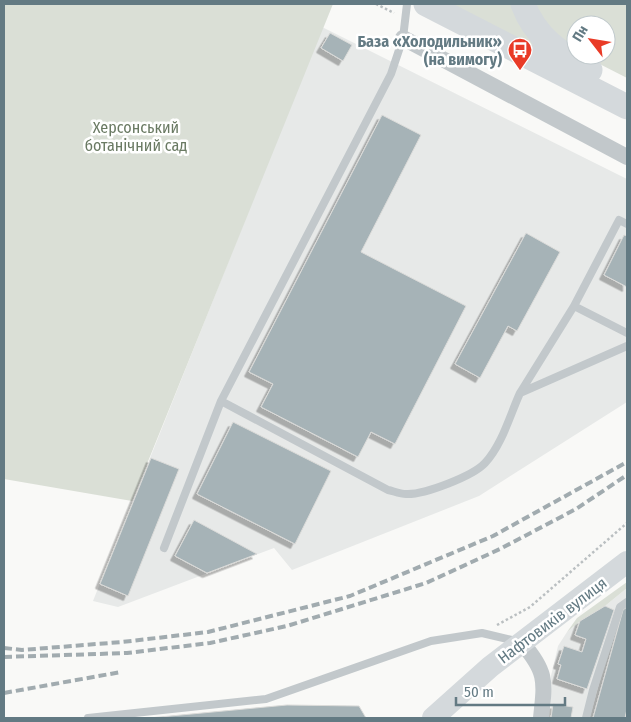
<svg xmlns="http://www.w3.org/2000/svg" width="631" height="722" viewBox="0 0 631 722" font-family="'Fira Sans Condensed',sans-serif">
<style>
.built{fill:#e7e9e8}
.green{fill:#dadfd6}
.building{fill:#a6b3b7;stroke:#dbdbd9;filter:url(#shadow)}
.lines{fill:none;stroke-linecap:round;stroke-linejoin:round}
.path{stroke:#babfc1;stroke-width:2.5;stroke-dasharray:2.5 2.5;stroke-linecap:butt}
.lane{stroke:#c2c8cb;stroke-width:8}
.street{stroke:#c2c8cb;stroke-width:16}
.secondary{stroke:#d4d9dc;stroke-width:22}
.primary{stroke:#d4d9dc;stroke-width:25}
.rail{stroke:#a1abaf;stroke-width:4;stroke-dasharray:8 4;stroke-linecap:butt}
.labels{text-anchor:middle;stroke-width:5;stroke-linejoin:round;paint-order:stroke}
.poi-label{font-size:16px;font-weight:bold;fill:#637a83;stroke:#fff;text-anchor:end}
.park-label{font-size:16px;fill:#6a7a63;stroke:#fff}
.street-label{font-size:16px;fill:#637a83;stroke:#fff}
</style>
<defs>
<filter id="shadow"><feDropShadow dx="-4.5" dy="4.5" stdDeviation="0" flood-color="#0004"/></filter>
</defs>
<rect width="100%" height="100%" fill="#f9f9f7"/>
<path class="built" d="M322,27L627,179V402L479,496L292,570L274,548L118,607L93,601Z
M627,588V718H551V676L558,646L567,632L580,621L605,606Z"/>
<path class="green" d="M4,4H333L132,501L4,479Z
M446,4H511L538,51Z
M534,4H627V78L582,55H606V25H576V51L553,33Z
M627,582V588L605,606L580,621L567,632L577,618Z"/>
<path class="building" d="M330,33L352,45L343,61L321,48Z
M382,115L421,135L361,252L466,306L395,444L371,432L358,457L261,407L273,384L249,372Z
M526,233L560,252L517,331L508,326L480,378L455,364Z
M624,235L627,236V287L604,275Z
M233,422L331,471L295,544L197,494Z
M151,458L179,469L128,596L100,584Z
M194,520L257,554L207,573L175,556Z
M605,606L614,610L587,689L557,679L561,665L558,664L564,646L582,652L586,639L575,635L580,621Z
M627,607V709L625,718H593L623,610Z
M553,704L573,707L571,718H551Z
M287,705L359,706L366,718H149Z"/>
<g class="lines">
<path class="path" d="M376,4L394,13
M497,625L530,607L627,523"/>
<path class="lane" d="M627,224L619,220L574,306L627,333
M520,393L574,306
M221,401L388,490C393,491 400,494 406,494C424,495 473,476 485,463C502,445 510,415 520,393L627,346
M164,548L221,401L391,74L403,38L407,4
M88,718L266,699L431,641L482,633L516,641
M586,718L593,690L620,607L627,602"/>
<path class="street" d="M403,38L627,157
M522,643C547,672 545,681 541,718"/>
<path class="secondary" d="M433,718L490,667L627,562"/>
<path class="primary" d="M426,4L627,107
M523,4C535,37 560,54 590,70"/>
<path class="rail" d="M4,648L22,650L122,642L208,632L350,596L493,536L627,462
M4,657L127,653L210,643L287,626L426,583L500,549L576,509L627,475
M4,693L121,672"/>
</g>
<defs>
<symbol id="bus-pin" viewBox="-11 -11 22 30"><path d="M0 17L-7.5 6A9.5 9.5 0 1 1 7.5 6Z" fill="#e93b27" stroke="#fff"/><path d="M-5-6H5V4H4V6H2V4H-2V6H-4V4H-5ZM-3.5-4V0h7V-4ZM-3.5 1.2v1.5H-2V1.2ZM2 1.2v1.5H3.5V1.2Z" fill="#fff"/></symbol>
</defs>
<g fill-rule="evenodd">
<use href="#bus-pin" x="506" y="36" width="28" height="38"/>
</g>
<g class="labels">
<g class="poi-label">
<text x="502" y="47">База «Холодильник»<tspan x="502" dy="18">(на вимогу)</tspan></text>
</g>
<g class="park-label">
<text x="136" y="133">Херсонський<tspan x="136" dy="18">ботанічний сад</tspan></text>
</g>
<g class="street-label">
<text transform="translate(552 620) rotate(-37)" y="6">Нафтовиків вулиця</text>
</g>
</g>
<rect width="631" height="722" fill="none" stroke="#637a83" stroke-width="10"/>
<g transform="translate(591 40) rotate(301)"><circle r="24" fill="#ffffff" stroke="#c1cacd"/>
<path d="M0-4L9 19L0 12L-9 19Z" fill="#e93b27"/>
<text y="-8" font-size="14" font-weight="bold" text-anchor="middle" fill="#637a83">Пн</text>
</g>
<path d="M456 697v8h109v-8" fill="none" stroke="#637a83" stroke-width="2.5"/>
<text x="464" y="697" font-size="15" fill="#637a83" stroke="#ffffff" stroke-width="4" paint-order="stroke">50 m</text>
</svg>
